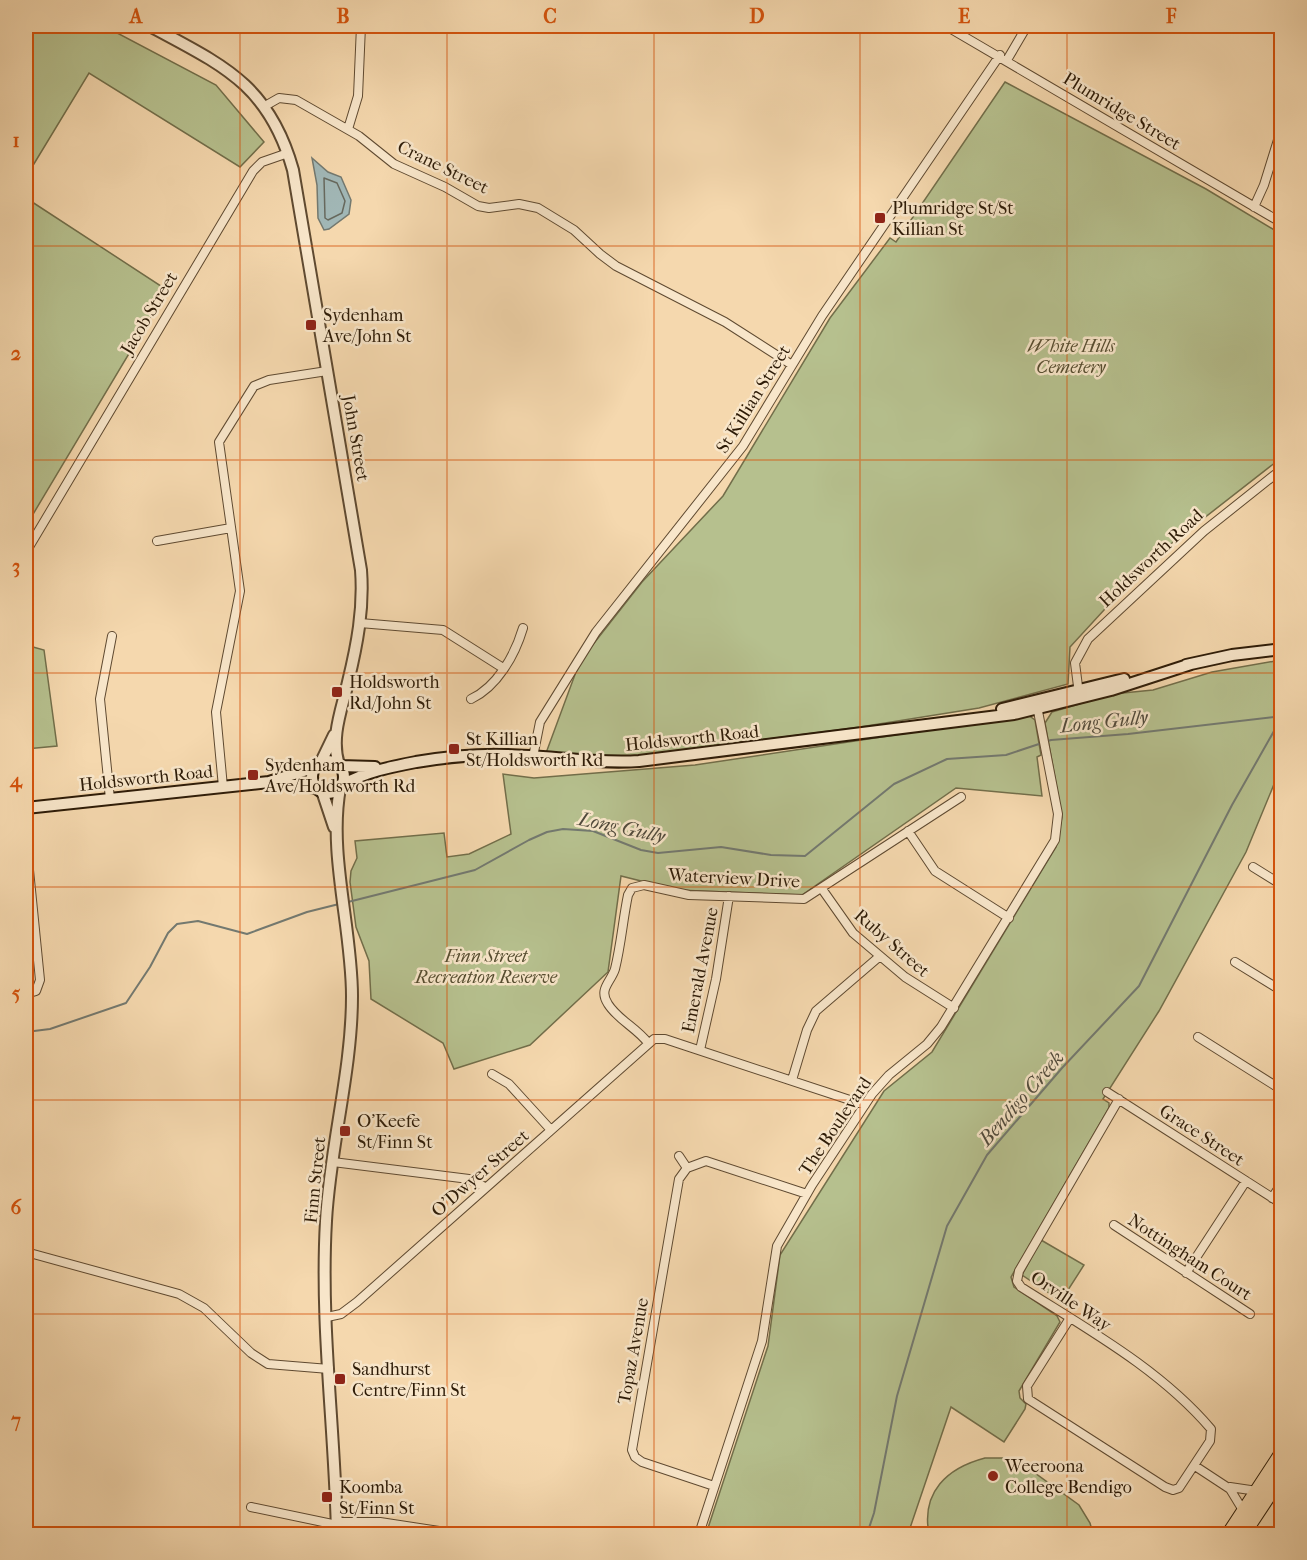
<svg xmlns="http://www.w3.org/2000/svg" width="1307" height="1560" viewBox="0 0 1307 1560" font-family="'IM FELL French Canon',serif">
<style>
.green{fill:#b6c08e;stroke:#726e4a;stroke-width:1.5}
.water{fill:#a1b7b6;stroke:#737970;stroke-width:1.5}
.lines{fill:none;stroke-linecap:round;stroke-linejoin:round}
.shore{stroke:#67695e;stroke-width:1.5}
.stream{stroke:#737970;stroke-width:2}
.minor-casing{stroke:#5f4a31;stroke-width:10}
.tertiary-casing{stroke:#5f4a31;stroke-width:14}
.secondary-casing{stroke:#2d1b07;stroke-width:14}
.trunk-casing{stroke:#2d1b07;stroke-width:16}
.minor{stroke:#f8e6ca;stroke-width:8}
.tertiary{stroke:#f8e6ca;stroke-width:10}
.secondary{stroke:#f8e6ca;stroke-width:10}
.trunk{stroke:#f5d8ae;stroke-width:14}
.grid{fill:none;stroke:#d5530c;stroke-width:1.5;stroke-opacity:0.55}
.poi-dot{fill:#8f2418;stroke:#f8e6ca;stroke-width:2}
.labels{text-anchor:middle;stroke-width:5;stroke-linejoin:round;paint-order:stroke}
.street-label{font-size:18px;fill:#2d1b07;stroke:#f8e6ca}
.poi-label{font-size:18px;fill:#2d1b07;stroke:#f8e6ca;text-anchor:start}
.park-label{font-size:18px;font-style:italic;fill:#564d30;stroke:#f8e6ca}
.water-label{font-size:20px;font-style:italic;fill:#504a3c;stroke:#f8e6ca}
.neatline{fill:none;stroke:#d5530c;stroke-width:2}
.grid-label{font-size:20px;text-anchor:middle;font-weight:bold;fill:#d5530c}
</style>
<rect width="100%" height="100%" fill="#f5d8ae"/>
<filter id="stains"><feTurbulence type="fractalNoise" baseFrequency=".00333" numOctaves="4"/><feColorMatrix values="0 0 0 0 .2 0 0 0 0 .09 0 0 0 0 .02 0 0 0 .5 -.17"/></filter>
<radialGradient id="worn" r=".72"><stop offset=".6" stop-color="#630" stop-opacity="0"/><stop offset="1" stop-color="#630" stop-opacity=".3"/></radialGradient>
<path class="green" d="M26,26H104L216,85L264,142L240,167L89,73L26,177Z
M1005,82L1206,189L1281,234V458L1149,561L1070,647L1068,684L979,708L860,727L623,758L546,753L580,661L642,582L723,496L830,318L890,238L896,242Z
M26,198L167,290L26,526Z
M33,647L44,650L57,746L26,749V661Z
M1281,660V779L1277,777L1246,852L1159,1011L1103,1099L1109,1103V1108L1011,1277L1014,1287L1057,1316L1060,1322L1019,1391L1020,1398L1026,1404L1025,1409L1004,1442L951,1407L908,1534H706L768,1346L780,1255L884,1091L932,1052L1056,847L1062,817L1045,723L1052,712L1113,694L1153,690L1212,672Z
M1028,715L1035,720L1041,755L1037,757L1042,796L956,788L802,895L677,890L621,876L608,972L530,1045L454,1069L443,1043L371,999L369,961L356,927L350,882L351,871L357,858L355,841L444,833L447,857L469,854L511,834L503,774L534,778L695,765Z
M1041,1240L1084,1265L1061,1301L1022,1275Z
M985,1458H1007L1021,1463L1079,1505L1090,1523L1093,1534H929C921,1492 947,1468 985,1458Z"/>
<path class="water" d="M312,158L328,172L341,177L351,200L349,214L329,229L324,230L318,218L317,185Z"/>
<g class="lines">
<path class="shore" d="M324,178L337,183L345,201L342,213L328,220L325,218Z"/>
<path class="stream" d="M348,902L475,870L529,840L547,832L563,829L593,831L641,850L658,853L721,847L771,855L805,856L894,784L947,759L1006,755L1051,740L1128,734L1282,716
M26,1032L50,1029L126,1003L150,967L168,933L177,924L198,921L247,934L307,912L339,904
M867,1534L874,1513L897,1396L947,1226L987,1155L1062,1068L1139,986L1232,805L1282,717"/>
<defs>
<path id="minor" d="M946,26L1282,223
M1007,60L1027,26
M265,106L279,98L296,100L359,136L394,164L445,187L478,206L489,208L519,204L538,208L574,230L600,254L616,266L725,322L792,365
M348,129L358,96L361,26
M1254,207L1264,185L1282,127
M157,541L231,528
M26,552L253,171L262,162L288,153
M360,623L443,630L503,668
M1079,694L1075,663L1088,639L1204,531L1282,469
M471,699C497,687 515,655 523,628
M533,757L540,722L596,632L743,446L822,316L1000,55
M223,787L216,712L240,591L219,442L254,386L269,380L327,371
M110,799L100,699L112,636
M908,831L935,871L1009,918
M26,840L40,980L36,991L26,994
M1253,867L1282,885
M822,889L853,933L905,977L954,1008
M1235,962L1282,991
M1198,1037L1282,1090
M648,1043C637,1028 618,1020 608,1004C598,989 611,982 615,969C621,945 623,919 628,895L632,888L644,885L689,895L804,899L961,797
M700,1050L716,979L729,896
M492,1074L509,1084L551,1130
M792,1080L807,1030L816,1011L880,956
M1107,1092L1282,1204
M679,1156L687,1168
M333,1162L469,1179L485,1187
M1272,1198L1282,1183
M1114,1225L1250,1314
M26,1252L179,1294L204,1308L251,1353L268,1364L329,1369
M1186,1273L1246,1181
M327,1317L341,1314L357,1302L654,1039H665L865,1105
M1070,1318L1027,1386L1028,1399L1165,1487L1173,1490L1179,1488L1210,1441L1211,1429C1160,1369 1087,1329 1021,1287L1017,1281L1019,1271L1119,1099
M1195,1466L1230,1489L1244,1512
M714,1486L642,1462L635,1457L632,1450L679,1179L687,1168L706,1161L807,1194
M1230,1487L1257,1491
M251,1507L337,1525
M336,1522H380L459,1534
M699,1534L762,1341L777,1246L812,1185L872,1094L889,1075L927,1044L941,1027L1055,840L1058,814L1037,706"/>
<path id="tertiary" d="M150,26C222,65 269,84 293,170L361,570C364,609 357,645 348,682C342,709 330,737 339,765
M320,764L334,735
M322,791L334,827
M337,1534C335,1430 320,1326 326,1221C330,1146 352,1071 352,996C352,928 328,854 340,788"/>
<path id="secondary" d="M1186,665L1232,655L1282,649
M1002,709L1124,679
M312 777a16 16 0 1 1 32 0a16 16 0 1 1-32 0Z
M340,766L375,767
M282,783L317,788
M342,785C365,772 390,767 416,762C446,757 476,754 507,755C551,756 595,764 639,761L1014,714L1111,690L1191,664
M26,808L269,782L316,767"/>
<path id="trunk" d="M1229,1534L1282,1453
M1243,1534L1282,1475"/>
</defs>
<use href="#minor" class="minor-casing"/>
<use href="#tertiary" class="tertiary-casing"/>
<use href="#secondary" class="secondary-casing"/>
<use href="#trunk" class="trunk-casing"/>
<use href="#minor" class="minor"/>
<use href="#tertiary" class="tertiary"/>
<use href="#secondary" class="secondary"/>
<use href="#trunk" class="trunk"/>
</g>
<path class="grid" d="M240,26V1534M447,26V1534M654,26V1534M860,26V1534M1067,26V1534M26,246H1282M26,460H1282M26,673H1282M26,887H1282M26,1100H1282M26,1314H1282"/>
<g class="poi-dot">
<rect x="874" y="212" width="12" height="12" rx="3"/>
<rect x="305" y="319" width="12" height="12" rx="3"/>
<rect x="331" y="686" width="12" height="12" rx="3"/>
<rect x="448" y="743" width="12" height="12" rx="3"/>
<rect x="247" y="769" width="12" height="12" rx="3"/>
<rect x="339" y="1125" width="12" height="12" rx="3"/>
<rect x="334" y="1373" width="12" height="12" rx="3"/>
<circle cx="993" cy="1476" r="6"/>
<rect x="321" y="1491" width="12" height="12" rx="3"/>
</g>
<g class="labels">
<g class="street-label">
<text transform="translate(1122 111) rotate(31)" y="6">Plumridge Street</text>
<text transform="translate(443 167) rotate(26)" y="6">Crane Street</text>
<text transform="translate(149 313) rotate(-59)" y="6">Jacob Street</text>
<text transform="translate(753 399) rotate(-58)" y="6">St Killian Street</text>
<text transform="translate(356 438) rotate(80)" y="6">John Street</text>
<text transform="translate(1151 558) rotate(-43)" y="6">Holdsworth Road</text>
<text transform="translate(692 738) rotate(-6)" y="6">Holdsworth Road</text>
<text transform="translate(146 778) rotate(-6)" y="6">Holdsworth Road</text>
<text transform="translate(734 878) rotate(3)" y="6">Waterview Drive</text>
<text transform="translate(892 943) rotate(41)" y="6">Ruby Street</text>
<text transform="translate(700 970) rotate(-79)" y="6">Emerald Avenue</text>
<text transform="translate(835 1126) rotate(-56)" y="6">The Boulevard</text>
<text transform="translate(1202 1135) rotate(33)" y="6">Grace Street</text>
<text transform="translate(480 1173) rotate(-41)" y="6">O'Dwyer Street</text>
<text transform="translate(315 1180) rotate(-84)" y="6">Finn Street</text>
<text transform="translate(1190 1257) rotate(33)" y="6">Nottingham Court</text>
<text transform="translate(1071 1301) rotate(34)" y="6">Orville Way</text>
<text transform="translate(633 1351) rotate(-80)" y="6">Topaz Avenue</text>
</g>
<g class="poi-label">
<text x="892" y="214">Plumridge St/St<tspan x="892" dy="21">Killian St</tspan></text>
<text x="323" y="321">Sydenham<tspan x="323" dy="21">Ave/John St</tspan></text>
<text x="349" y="688">Holdsworth<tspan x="349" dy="21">Rd/John St</tspan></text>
<text x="466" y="745">St Killian<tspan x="466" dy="21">St/Holdsworth Rd</tspan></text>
<text x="265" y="771">Sydenham<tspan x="265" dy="21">Ave/Holdsworth Rd</tspan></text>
<text x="357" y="1127">O'Keefe<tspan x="357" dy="21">St/Finn St</tspan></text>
<text x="352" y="1375">Sandhurst<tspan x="352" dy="21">Centre/Finn St</tspan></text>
<text x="1005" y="1472">Weeroona<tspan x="1005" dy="21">College Bendigo</tspan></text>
<text x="339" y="1493">Koomba<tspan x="339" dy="21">St/Finn St</tspan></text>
</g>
<g class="park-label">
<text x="1071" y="352">White Hills<tspan x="1071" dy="21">Cemetery</tspan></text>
<text x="486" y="962">Finn Street<tspan x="486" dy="21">Recreation Reserve</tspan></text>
</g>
<g class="water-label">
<text transform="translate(1104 721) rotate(-6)" y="7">Long Gully</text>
<text transform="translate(622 827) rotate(12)" y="7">Long Gully</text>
<text transform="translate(1021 1098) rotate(-49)" y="7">Bendigo Creek</text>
</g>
</g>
<rect width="1307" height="1560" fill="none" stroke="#f5d8ae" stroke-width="66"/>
<rect x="33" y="33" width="1241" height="1494" class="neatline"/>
<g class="grid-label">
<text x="136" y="23">A</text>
<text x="343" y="23">B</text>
<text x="550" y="23">C</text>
<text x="757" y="23">D</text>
<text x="964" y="23">E</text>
<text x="1171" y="23">F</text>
<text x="16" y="147">1</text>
<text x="16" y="360">2</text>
<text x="16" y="573">3</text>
<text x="16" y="787">4</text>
<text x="16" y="1000">5</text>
<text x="16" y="1214">6</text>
<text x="16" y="1427">7</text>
</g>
<rect width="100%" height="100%" filter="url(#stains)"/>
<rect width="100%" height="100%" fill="url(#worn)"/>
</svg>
